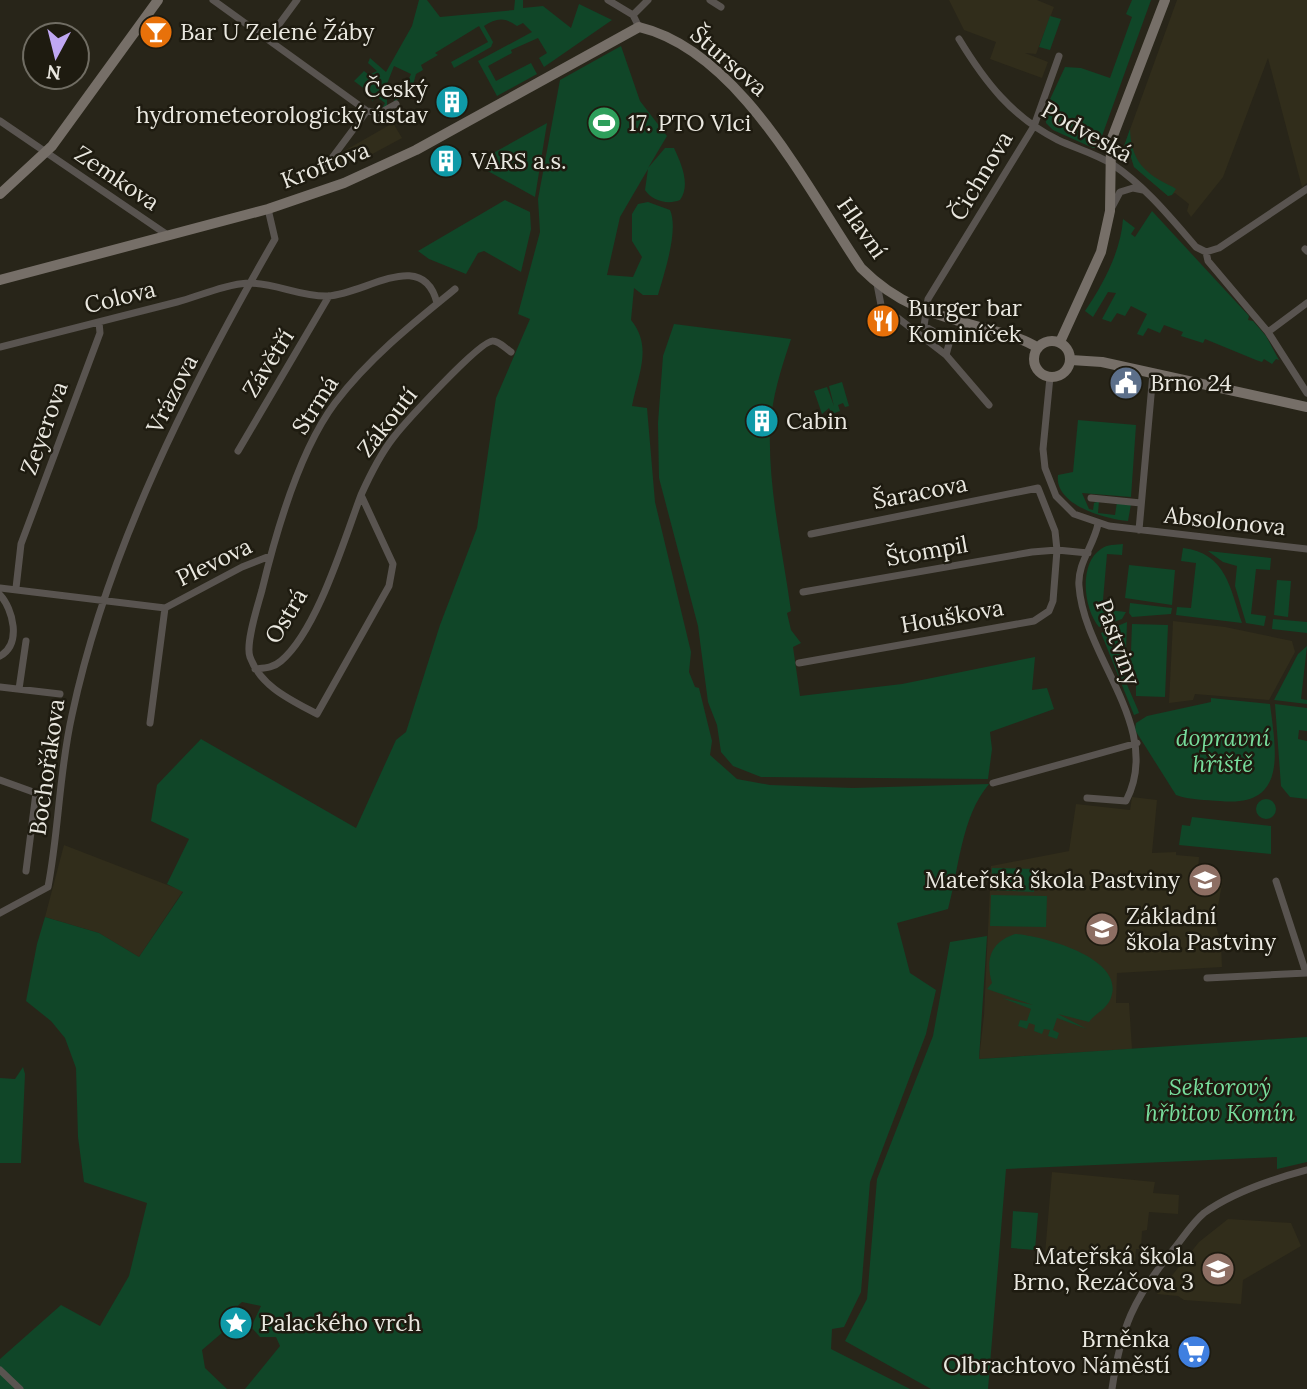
<svg xmlns="http://www.w3.org/2000/svg" width="1307" height="1389" viewBox="0 0 1307 1389" font-family="Lora,serif">
<style>
.built{fill:#312d1b}
.green{fill:#104628}
.lines{fill:none;stroke-linecap:round;stroke-linejoin:round}
.street{stroke:#595450;stroke-width:7}
.secondary{stroke:#766f68;stroke-width:10}
.labels{text-anchor:middle;stroke-width:5;stroke-linejoin:round;paint-order:stroke}
.poi-label{font-size:23px;fill:#eae8e0;stroke:#1e1b10;text-anchor:start}
.street-label{font-size:23px;fill:#eae8e0;stroke:#1e1b10}
.park-label{font-size:23px;font-style:italic;fill:#77dd9c;stroke:#1e1b10}
</style>
<rect width="100%" height="100%" fill="#282519"/>
<path class="built" d="M949,0H1037L1054,7L1036,54L1025,53L1048,62L1042,78L990,59L996,42L964,30Z
M1177,0H1307V183L1302,187L1268,58L1223,177L1191,217L1187,211L1189,204L1175,193L1168,196L1134,167L1128,148L1124,146Z
M393,123L402,138L363,159L340,165L335,161L344,151Z
M1173,621L1225,627L1292,641L1295,652L1269,700L1195,694L1193,700L1169,703Z
M1132,797L1157,800L1152,853L1176,852V855L1199,857L1198,871L1220,873V880L1223,879L1215,922L1221,943L1222,967L1117,973L1116,1003H1129L1132,1049L979,1059L984,1015L991,866L1069,851L1076,804L1130,810Z
M64,845L183,891L139,957L99,933L45,917Z
M1052,1172L1155,1182L1153,1193L1179,1195L1178,1214L1149,1212L1147,1230L1142,1231L1141,1249H1136L1135,1261L1045,1254Z
M1228,1219L1291,1223L1301,1246L1243,1280L1241,1304L1184,1300L1178,1296L1157,1294L1199,1242Z"/>
<path class="green" d="M419,0H427L440,17L514,10L515,0H523V8L543,6L571,28L579,4L612,20L544,67L539,58L547,53L538,38L511,50L512,53L488,66L496,81L531,63L537,74L497,96L478,61L532,32L523,23L517,26C505,17 496,18 484,26L493,42L491,47L454,68L451,62L488,42L479,26L435,53L438,55L421,65L423,70L416,74L411,92L394,102L396,94L403,93L411,74L394,66L383,94L387,97V106L382,109L385,103L376,96L372,102L374,96L354,81L364,71L369,75L377,71L368,63L370,58L386,72L412,26Z
M1132,0H1151L1098,147L1093,148L1053,130L1046,123L1045,110L1065,67L1081,68L1110,78L1132,17L1126,14Z
M1050,16L1061,19L1050,50L1039,47Z
M621,46L640,101L667,136L648,168L665,148H674C681,163 691,185 680,200C668,205 652,201 645,190L648,169L620,217L607,275L633,277L642,257L632,241V214L638,204L648,202L670,210C679,230 664,274 658,295H643L634,288L631,320C653,347 638,374 632,406L647,408L655,502L691,652L689,672L695,687L699,688L712,741L710,755L737,779L770,785L853,788L989,784C961,817 959,869 948,909L897,923L910,973L936,990L926,1034L870,1182L861,1292L844,1327L832,1329L831,1349L910,1389H245L280,1346L276,1337H260L251,1327L261,1306L242,1302L232,1311L223,1332L202,1350L205,1368L227,1389H0V1359L61,1305L100,1326L129,1276L147,1203L84,1182L78,1137L76,1068L65,1038L51,1021L26,1001L37,944L45,917L99,933L139,957L183,892L167,884L189,839L151,821L157,785L201,739L356,828L396,740L406,732L440,625L477,528L496,398L530,319L518,314L540,232L538,199L560,80Z
M547,123L535,197L486,170L495,152Z
M1130,129C1131,161 1145,174 1173,187L1176,189L1172,195L1168,196L1134,167L1128,148L1124,146Z
M505,200L530,212L531,229L521,272L484,251L478,253L466,274L429,259L418,251Z
M1152,211L1249,316L1248,320L1253,321L1266,336L1279,360L1276,359L1272,364L1264,359L1262,362L1256,360L1205,339L1203,343L1181,336L1183,332L1164,325L1160,333L1148,328L1143,336L1137,334L1147,314L1131,306L1125,316L1117,313L1111,322L1102,319L1116,293L1108,292L1093,317L1085,311C1102,286 1121,252 1123,219L1135,228L1131,234L1135,237Z
M674,324L791,339C781,369 772,397 770,429C768,489 783,552 791,611L787,613L791,630L801,643L793,647L800,696L902,684L1035,657L1032,690L1047,688L1054,709L990,732L992,749L988,779L761,777L733,766L721,752L717,725L708,702L698,626L659,478L658,423L663,356Z
M842,382L849,406L845,407L843,403L838,405L840,411L832,414L829,408L822,414L814,391L827,387L834,406L829,386Z
M1078,420L1136,425L1131,497L1082,493L1089,509L1093,510L1094,503L1099,501L1098,513L1115,515L1117,502L1131,504L1128,521C1105,519 1054,505 1058,475L1073,472Z
M1123,544L1122,555L1107,554L1103,600L1109,601L1108,610L1126,612L1122,619L1099,627C1084,610 1078,564 1101,549C1107,544 1116,545 1123,544Z
M1183,548C1226,553 1230,588 1242,623L1176,615L1177,607L1191,608L1196,563L1181,561Z
M1208,551L1271,558L1270,570L1256,569L1251,614L1266,616L1264,626L1246,623L1235,586L1237,566L1223,562Z
M1129,565L1175,570L1172,605L1125,598Z
M1277,580L1291,581L1288,617L1274,615Z
M1130,603L1172,608L1171,614L1132,617L1129,613Z
M1273,619L1307,622V633L1272,629Z
M1127,622L1125,680L1138,710L1139,713L1134,715L1101,633Z
M1132,624L1168,625L1165,697L1136,696V679L1130,678Z
M1307,646L1301,699L1307,700V704L1274,700L1298,654Z
M1211,698L1270,704C1276,752 1288,808 1220,801C1206,800 1190,800 1176,795L1135,730L1136,723L1147,716L1211,702Z
M1275,704L1307,708V731L1299,730L1298,739L1307,741V799L1290,797L1281,786Z
M1256 809a10 10 0 1 1 20 0a10 10 0 1 1-20 0Z
M1192,817L1271,826V854L1179,845L1182,825L1190,826Z
M992,868L1035,869L1034,892L991,890Z
M991,895L1047,896L1046,927L990,926Z
M1015,934C1042,936 1121,957 1112,994C1109,1009 1096,1012 1089,1022L1058,1014L1087,1029L1057,1018L1053,1030L1059,1033L1057,1039L1048,1036L1050,1030L1044,1029L1042,1034L1034,1031L1035,1025L1029,1023L1027,1029L1018,1026L1020,1020L1027,1021L1031,1009L1002,998L1033,1005L987,989L992,983C985,959 991,942 1015,934Z
M987,936L979,1059L1307,1037V1162L1277,1169V1157L1006,1169L988,1389H931L845,1341L867,1299L877,1179L933,1036L950,942Z
M23,1067L25,1074L21,1163H0V1078L15,1079Z
M1013,1211L1038,1213L1035,1250L1011,1248Z"/>
<g class="lines">
<path class="street" d="M213,0L367,111
M608,0L633,15L639,27
M710,0L721,7
M633,15L648,0
M269,38L297,0
M959,39C985,82 1012,117 1058,140C1075,148 1096,154 1112,164C1145,186 1170,217 1196,247L1206,252L1219,248L1307,189
M0,121L166,234
M323,170L367,111L380,113L396,104
M1112,207L1120,192L1133,188L1143,190
M1305,249L1307,251
M1206,252L1208,261L1268,332L1307,393
M877,284L881,305L946,355L989,405
M455,289C413,323 368,359 335,403C299,451 276,532 262,590C258,605 245,644 250,657C261,687 291,700 317,714L389,586L393,564L361,495C370,475 379,456 393,438C404,424 480,340 493,341C499,341 505,348 511,352
M1268,332L1307,303
M0,347C59,332 118,317 177,302C199,296 226,284 249,283C276,283 301,297 328,296C366,294 423,247 437,303
M946,355L950,340L924,326L928,299L1034,126L1059,56
M1050,377L1043,449L1045,468L1056,496L1074,514L1109,526L1307,549
M238,451L329,296
M1091,498L1141,503
M1139,530L1153,373
M0,588L165,608
M16,588L21,544L100,333L99,322
M803,592L1032,552L1057,550L1088,553
M0,595C13,609 22,644 0,656
M165,608L242,567L270,556
M799,663L1034,621L1049,611L1053,601L1057,550L1055,531L1038,488L811,534
M255,669C265,668 273,668 281,661C317,631 344,540 361,495
M0,687L60,694
M19,689L26,641
M150,723L165,608
M0,780L36,793L26,871
M993,783L1137,743
M1087,798L1126,801C1164,728 1084,658 1079,586C1077,564 1094,545 1098,524
M1276,881L1306,973
M0,913L48,887C59,830 59,772 72,715C107,550 191,385 275,239L268,209
M1207,978L1307,973
M0,1370L20,1389
M1112,1389C1121,1327 1133,1299 1173,1250C1183,1238 1192,1223 1204,1213C1233,1192 1273,1179 1307,1170"/>
<path class="secondary" d="M0,194L52,146L158,0
M0,280L268,209L344,183L416,150L639,27C740,51 807,189 861,268C900,307 936,315 987,329C1004,334 1023,338 1038,348
M1034 359a18 18 0 1 1 36 0a18 18 0 1 1-36 0Z
M1060,342L1101,252L1110,211L1111,141L1165,0
M1071,360L1102,362L1307,407"/>
</g>
<defs>
<symbol id="bar-disc" viewBox="-11 -11 22 22"><circle r="9.5" fill="#e8710a" stroke="#1e1b10"/><path d="M-6-5H6L.8 .8V4.5H3.5V6h-7V4.5H-.8V.8Z" fill="#fff"/></symbol>
<symbol id="building-disc" viewBox="-11 -11 22 22"><circle r="9.5" fill="#0f9aa8" stroke="#1e1b10"/><path d="M-4-6H4V6H1V3H-1V6H-4ZM-2.5-4.3h1.7v1.8h-1.7ZM.8-4.3h1.7v1.8H.8ZM-2.5-1h1.7V.8h-1.7ZM.8-1h1.7V.8H.8Z" fill="#fff"/></symbol>
<symbol id="stadium-disc" viewBox="-11 -11 22 22"><circle r="9.5" fill="#2e9e5b" stroke="#1e1b10"/><path d="M0-5a6.5 5 0 1 0 0 10a6.5 5 0 1 0 0-10ZM-3.5-1.8h7v3.6h-7Z" fill="#fff"/></symbol>
<symbol id="restaurant-disc" viewBox="-11 -11 22 22"><circle r="9.5" fill="#e8710a" stroke="#1e1b10"/><path d="M-5-6h1v4h1v-4h1v4h1v-4h1v5L-1.5 .5V6h-2V.5L-5-1ZM5-6V6H3V1.5H1.5Q1.5-4 5-6Z" fill="#fff"/></symbol>
<symbol id="civic-disc" viewBox="-11 -11 22 22"><circle r="9.5" fill="#5c6f8a" stroke="#1e1b10"/><path d="M-.6-6.5H3V-4.5H.6V-3L4-1V1h2V6H-6V1h2V-1L-.6-3ZM-1.2 2.5V6h2.4V2.5Z" fill="#fff"/></symbol>
<symbol id="school-disc" viewBox="-11 -11 22 22"><circle r="9.5" fill="#8d6e63" stroke="#1e1b10"/><path d="M0-5L7-2L0 1L-7-2ZM-4 1L0 2.5L4 1V4Q0 6-4 4Z" fill="#fff"/></symbol>
<symbol id="sight-disc" viewBox="-11 -11 22 22"><circle r="9.5" fill="#0f9aa8" stroke="#1e1b10"/><path d="M0-6L1.8-2.2L6-1.7L2.9 1.2L3.7 5.4L0 3.3L-3.7 5.4L-2.9 1.2L-6-1.7L-1.8-2.2Z" fill="#fff"/></symbol>
<symbol id="supermarket-disc" viewBox="-11 -11 22 22"><circle r="9.5" fill="#3f7fe0" stroke="#1e1b10"/><path d="M-6-5.5h2.5l.6 2H6L4.5 2H-2.5L-4.4-4H-6ZM-1.5 3.2a1.3 1.3 0 1 0 .1 0ZM3 3.2a1.3 1.3 0 1 0 .1 0Z" fill="#fff"/></symbol>
</defs>
<g fill-rule="evenodd">
<use href="#bar-disc" x="137" y="13" width="38" height="38"/>
<use href="#building-disc" x="433" y="83" width="38" height="38"/>
<use href="#stadium-disc" x="585" y="104" width="38" height="38"/>
<use href="#building-disc" x="427" y="142" width="38" height="38"/>
<use href="#restaurant-disc" x="864" y="302" width="38" height="38"/>
<use href="#civic-disc" x="1107" y="364" width="38" height="38"/>
<use href="#building-disc" x="743" y="402" width="38" height="38"/>
<use href="#school-disc" x="1186" y="861" width="38" height="38"/>
<use href="#school-disc" x="1083" y="910" width="38" height="38"/>
<use href="#school-disc" x="1199" y="1250" width="38" height="38"/>
<use href="#sight-disc" x="217" y="1304" width="38" height="38"/>
<use href="#supermarket-disc" x="1175" y="1333" width="38" height="38"/>
</g>
<g class="labels">
<g class="poi-label">
<text x="180" y="40">Bar U Zelené Žáby</text>
<text x="428" y="97" text-anchor="end">Český<tspan x="428" dy="26">hydrometeorologický ústav</tspan></text>
<text x="628" y="131">17. PTO Vlci</text>
<text x="471" y="169">VARS a.s.</text>
<text x="908" y="316">Burger bar<tspan x="908" dy="26">Kominíček</tspan></text>
<text x="1150" y="391">Brno 24</text>
<text x="786" y="429">Cabin</text>
<text x="1180" y="888" text-anchor="end">Mateřská škola Pastviny</text>
<text x="1126" y="924">Základní<tspan x="1126" dy="26">škola Pastviny</tspan></text>
<text x="1194" y="1264" text-anchor="end">Mateřská škola<tspan x="1194" dy="26">Brno, Řezáčova 3</tspan></text>
<text x="260" y="1331">Palackého vrch</text>
<text x="1170" y="1347" text-anchor="end">Brněnka<tspan x="1170" dy="26">Olbrachtovo Náměstí</tspan></text>
</g>
<g class="street-label">
<text transform="translate(729 61) rotate(41)" y="8">Štursova</text>
<text transform="translate(1087 132) rotate(29)" y="8">Podveská</text>
<text transform="translate(325 165) rotate(-21)" y="8">Kroftova</text>
<text transform="translate(981 176) rotate(-59)" y="8">Čichnova</text>
<text transform="translate(117 178) rotate(34)" y="8">Zemkova</text>
<text transform="translate(862 228) rotate(55)" y="8">Hlavní</text>
<text transform="translate(120 297) rotate(-14)" y="8">Colova</text>
<text transform="translate(268 363) rotate(-58)" y="8">Závětří</text>
<text transform="translate(172 394) rotate(-63)" y="8">Vrázova</text>
<text transform="translate(315 405) rotate(-57)" y="8">Strmá</text>
<text transform="translate(387 422) rotate(-52)" y="8">Zákoutí</text>
<text transform="translate(44 428) rotate(-70)" y="8">Zeyerova</text>
<text transform="translate(920 492) rotate(-11)" y="8">Šaracova</text>
<text transform="translate(1225 521) rotate(6)" y="8">Absolonova</text>
<text transform="translate(927 551) rotate(-10)" y="8">Štompil</text>
<text transform="translate(214 562) rotate(-26)" y="8">Plevova</text>
<text transform="translate(286 616) rotate(-59)" y="8">Ostrá</text>
<text transform="translate(952 616) rotate(-10)" y="8">Houškova</text>
<text transform="translate(1118 642) rotate(70)" y="8">Pastviny</text>
<text transform="translate(47 767) rotate(-82)" y="8">Bochořákova</text>
</g>
<g class="park-label">
<text x="1223" y="746">dopravní<tspan x="1223" dy="26">hřiště</tspan></text>
<text x="1220" y="1095">Sektorový<tspan x="1220" dy="26">hřbitov Komín</tspan></text>
</g>
</g>
<g transform="translate(56 56) rotate(187)"><circle r="33" fill="#1e1b10" stroke="#706d63" stroke-width="2"/>
<path d="M0-5L12 26L0 18L-12 26Z" fill="#c0a8f3"/>
<text y="-10" font-size="19" font-weight="bold" text-anchor="middle" fill="#eae8e0">N</text>
</g>
</svg>
